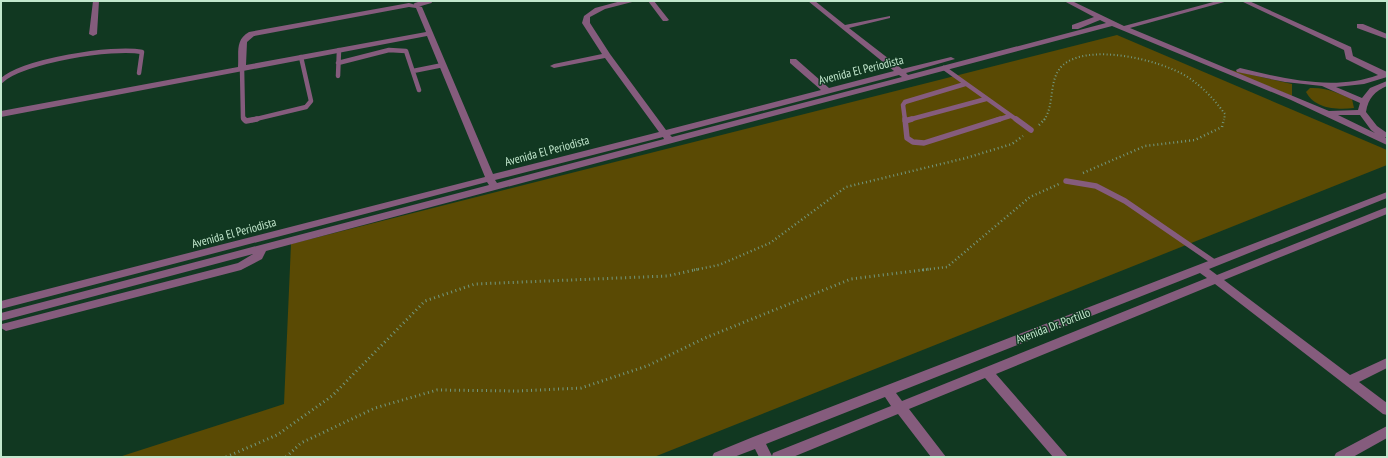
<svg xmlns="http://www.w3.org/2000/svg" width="1388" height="458" viewBox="0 0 1388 458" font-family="'PT Sans Narrow',sans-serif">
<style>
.green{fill:#5a4a04}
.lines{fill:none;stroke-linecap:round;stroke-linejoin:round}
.path-far2{stroke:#72987f;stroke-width:2;stroke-dasharray:1 2.5;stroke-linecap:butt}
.path-far1{stroke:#72987f;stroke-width:2.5;stroke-dasharray:1 3;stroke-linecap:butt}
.path{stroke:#72987f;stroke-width:3;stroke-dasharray:1 3.5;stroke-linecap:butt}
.service-far1{stroke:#855c7d;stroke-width:4.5}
.service{stroke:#855c7d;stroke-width:5.5}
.minor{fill:#855c7d;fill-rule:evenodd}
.labels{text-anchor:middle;stroke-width:3;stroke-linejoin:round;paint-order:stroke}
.street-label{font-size:12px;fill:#c2e7cd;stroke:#113821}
</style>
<rect width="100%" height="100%" fill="#113821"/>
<path class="green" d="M1117,35L1387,150V165L654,457H119L284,404L291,244Z
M1226,69L1292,84V96Z
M1310,88C1326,87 1338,93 1352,99L1354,108C1337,110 1315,109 1306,92Z"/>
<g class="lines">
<path class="path-far2" d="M1044,120C1055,105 1048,80 1062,66C1087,42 1160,60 1186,76C1202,86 1214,99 1225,114L1224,120"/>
<path class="path-far1" d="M1039,125L1045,119
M1083,173L1145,146L1195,140L1222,127L1224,119
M694,270L719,265L770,243L846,187L966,158L1012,144L1023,136
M922,270L947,267L1030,197L1059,184"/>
<path class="path" d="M226,457L277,435L332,396L425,301L475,284L667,276L699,269
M286,457L301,443L375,408L437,390L518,391L581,388L647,366L705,338L851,279L930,269"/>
<path class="service-far1" d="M416,5L430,1
M338,63L389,50L406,51L419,90
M242,68L243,118L245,120
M944,68L1017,120
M413,71L443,65
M338,76L339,50
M1,81C22,61 114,46 142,52L139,73
M252,120L306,107L311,101L301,57
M905,120L903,105L905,102L965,84
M908,120L986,99
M997,120L1010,116"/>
<path class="service" d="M244,119L246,121L257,119
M905,119L907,138L913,142L924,143L1000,119
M1016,119L1031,130
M905,121L912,119
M1066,181L1096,186L1125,201L1214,262"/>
<path class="minor" d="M93,1H99L97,34L93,36L89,34Z
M621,1H636L605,9L590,17V23L610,54L666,130L821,90L790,63V59H796L829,88L894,71L808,1H815L845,25L890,16V18L849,28L902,69L951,57L955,59L906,73L908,75L1106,23L1100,20L1078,29H1072V25L1094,17L1064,1H1072L1124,26L1217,1H1228L1130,28L1329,111L1358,110L1360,103L1322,86L1285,82L1237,72L1236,70L1240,68C1284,79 1335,91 1378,75L1346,59L1344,50L1241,1H1249L1351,47L1353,56L1387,72V77L1364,84L1336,87L1362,98L1370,88L1387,81V86C1375,91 1368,98 1366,112L1377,126L1387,133V137H1385L1387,139V145L1291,100L1112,26L266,251L262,259L241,270L6,331L1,328L2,324L6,323L238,263L253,254L1,321V313L489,185L487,182L1,309V301L485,177L427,36L1,117V111L238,67C239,52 235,40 249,32L409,3L422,7L493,174L659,132L605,58L554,68L550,66L554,64L602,54L582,23L584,16L595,8ZM409,7L416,8L426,32L246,65L247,42L254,36ZM899,75L902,77L672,137L670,135ZM1338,115H1360L1371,130L1375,133ZM663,137L664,139L497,183L495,180Z
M648,1H654L669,20L667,21H663Z
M1357,24H1363L1387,34V39L1357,28Z
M1387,192V198L1209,269L1217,275L1387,207V214L1224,280L1350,375L1387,358V368L1359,382L1387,403V415L1383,414L1215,284L996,374L1068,457H1053L985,378L909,409L946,457H931L898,414L793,457H759L755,449L734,457H712L714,453L753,437ZM1200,273L1207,278L902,401L896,393ZM885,397L891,406L773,453L772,456L766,444Z
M1387,426V438L1353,457H1334L1336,453Z"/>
</g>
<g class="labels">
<g class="street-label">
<text transform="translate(861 70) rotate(-14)" y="4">Avenida El Periodista</text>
<text transform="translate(547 151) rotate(-15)" y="4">Avenida El Periodista</text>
<text transform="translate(234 233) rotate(-15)" y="4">Avenida El Periodista</text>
<text transform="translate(1053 326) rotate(-21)" y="4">Avenida Dr. Portillo</text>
</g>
</g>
<rect width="1388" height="458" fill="none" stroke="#c2e7cd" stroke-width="4"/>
</svg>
